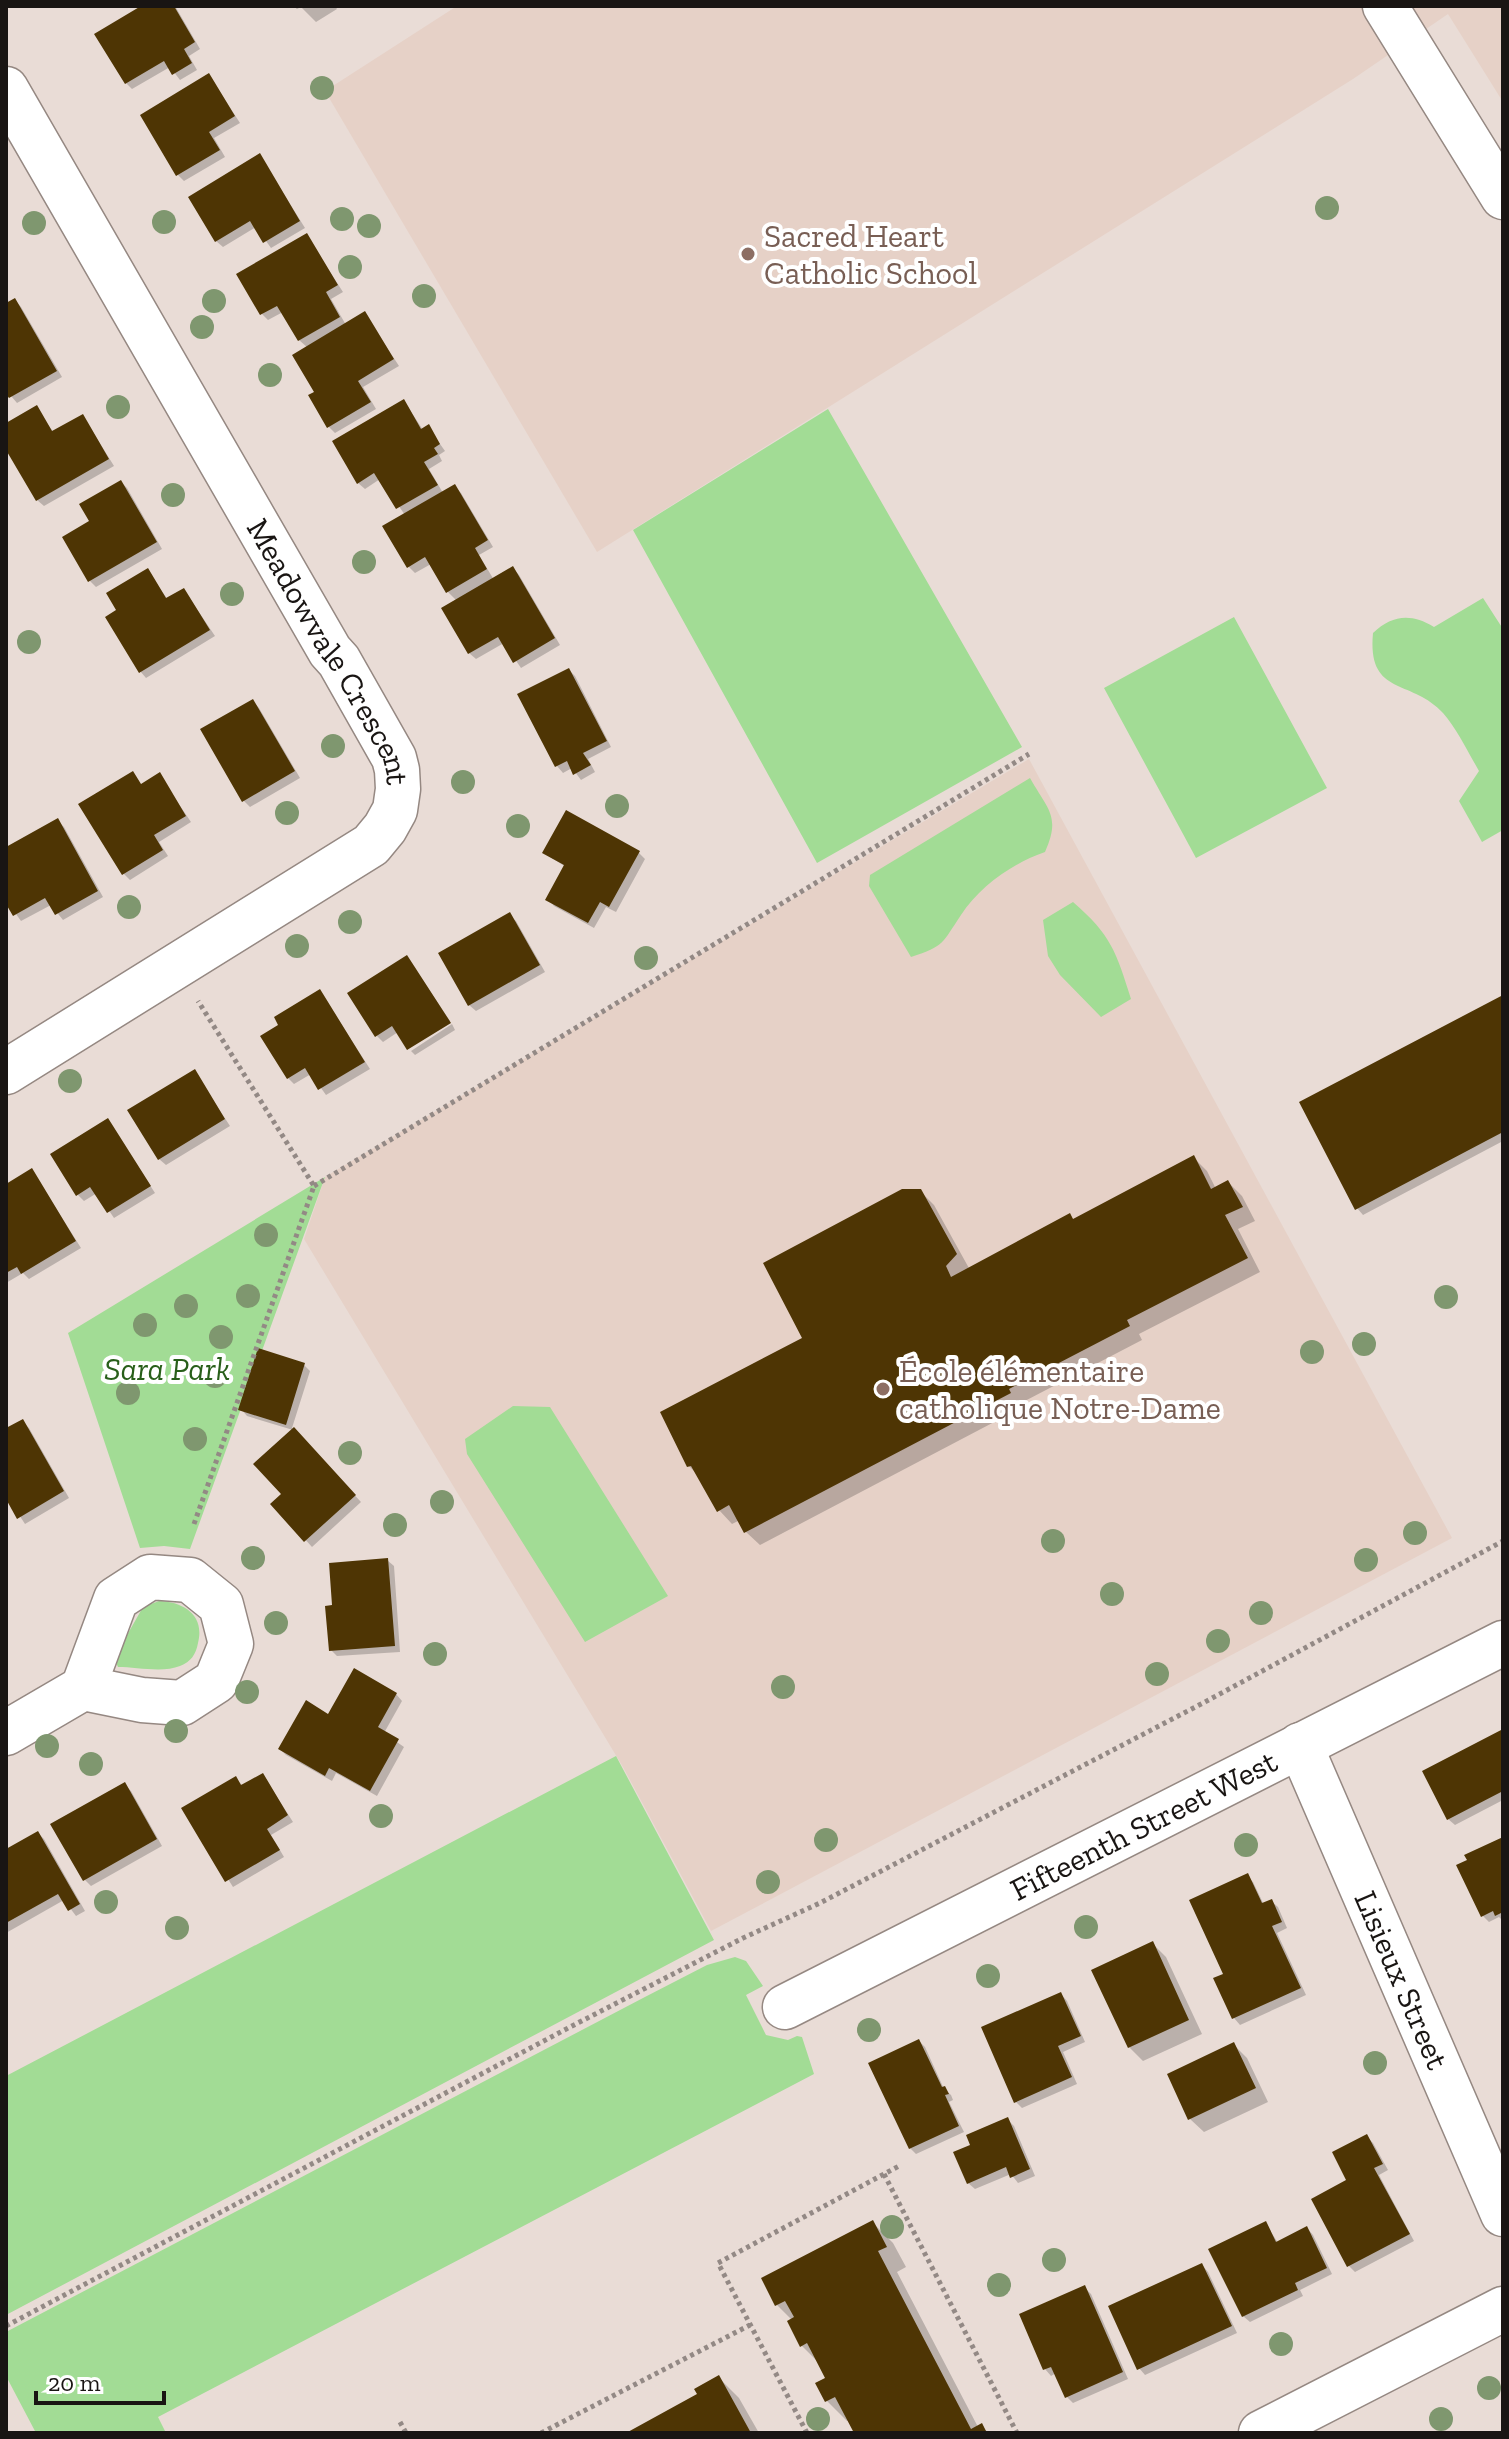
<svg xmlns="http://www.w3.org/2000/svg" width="1509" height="2439" viewBox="0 0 1509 2439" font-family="'Zilla Slab',serif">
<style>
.built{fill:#e6d1c7}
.green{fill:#a2dc95}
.shadow{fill:#0003}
.building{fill:#4e3504}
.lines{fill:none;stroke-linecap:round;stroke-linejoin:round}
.street-casing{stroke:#958882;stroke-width:47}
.secondary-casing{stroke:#958882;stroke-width:47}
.path{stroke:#938985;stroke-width:5;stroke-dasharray:4 4;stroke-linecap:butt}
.street{stroke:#fff;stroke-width:44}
.secondary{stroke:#fff;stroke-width:44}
.tree{fill:#7f976f}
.education-dot{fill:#8d6e63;stroke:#fff;stroke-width:3}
.labels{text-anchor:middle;stroke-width:8;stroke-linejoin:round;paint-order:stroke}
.education-label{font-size:32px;fill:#785e54;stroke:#fff;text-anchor:start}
.street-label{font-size:32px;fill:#191513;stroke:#fff}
.park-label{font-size:32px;font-style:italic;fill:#285f1a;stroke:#fff}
</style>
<rect width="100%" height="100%" fill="#e9dcd6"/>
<path class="built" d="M457,6H1503V102L1448,14L1353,79L597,552L325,91Z
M1029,759L1452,1538L711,1931L623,1767L304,1239L325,1177Z"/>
<path class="green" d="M828,409L1022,747L817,863L633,530Z
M1483,598L1503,629V830L1482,842L1459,801L1479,771C1468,752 1457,729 1443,713C1411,678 1367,697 1373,633C1392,615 1411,613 1434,627Z
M1234,617L1327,788L1196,858L1104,688Z
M1030,778C1048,810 1061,816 1045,852C1013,863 980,886 961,915C942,943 945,946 911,957L869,886L870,875Z
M1073,902C1111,935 1116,951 1131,999L1101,1017L1060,975L1048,956L1043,920Z
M325,1177L190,1549L164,1546L140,1548L68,1333Z
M513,1406L550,1407L668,1596L585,1642L467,1454L465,1439Z
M159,1601C184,1602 205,1615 198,1643C196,1654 191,1662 180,1666C163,1673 136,1667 118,1667L114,1658L143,1607Z
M616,1756L714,1940L6,2315V2076Z
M735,1957L746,1961L763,1986L746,1995L766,2035L788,2040L797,2036L802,2037L814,2074L158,2417L166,2433H36L6,2376V2332L643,1998L707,1965Z"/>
<path class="shadow" d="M145,6H175L200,49L189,56L197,70L180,80L170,67L132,89L126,83Z
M293,6H335L337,9L316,22L301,7L297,9Z
M209,75L240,123L214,138L225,157L184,181L178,175Z
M260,156L305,228L271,248L256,227L223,247L216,241Z
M306,235L343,292L331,299L346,325L365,314L399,366L363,387L376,409L335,433L329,427L317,393L308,348L299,340L283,312L268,320L262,314Z
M15,300L21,307L62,377L17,403L6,390V305Z
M404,401L423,430L428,427L445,451L439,455L442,461L429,469L443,493L454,486L461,493L493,547L479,555L494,580L513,568L519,575L560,645L521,668L504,643L476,659L469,653L457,601L448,592L431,564L415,573L409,567L405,515L380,479L365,489L358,483Z
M36,408L54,433L83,416L114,466L44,506L37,500L6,446V426Z
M121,482L127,488L162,549L96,587L90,581L92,522Z
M147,570L168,600L184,590L215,636L146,678L140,671L119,611Z
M569,670L575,676L611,747L588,759L595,772L581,780L572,768L563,773L557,766L520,695Z
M253,701L259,708L300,778L250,807L244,801L203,730Z
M132,774L142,786L159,775L191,822L159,842L168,856L130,880L124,874Z
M58,821L64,827L103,897L63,920L51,905L21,921L6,900V867L11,864L6,850Z
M544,853H639L645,859L616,912L606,907L594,928L554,906L548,899L566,867Z
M509,915L516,921L545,972L476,1011L469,1005Z
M407,957L450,1021L408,1048L398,1032L383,1042L377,1036Z
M320,991L370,1069L326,1095L311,1074L294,1084L288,1078L281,1026Z
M1503,997V1141L1363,1215L1357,1208Z
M452,1024L455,1030L415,1055L411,1051Z
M194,1071L230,1126L166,1165L159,1159Z
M108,1120L155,1193L114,1218L97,1193L84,1201L78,1195Z
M1194,1158L1207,1171L1216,1189L1228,1182L1242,1196L1255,1221L1238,1229L1260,1272L1139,1334L1142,1340L1021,1403L1023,1407L760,1545L746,1532L740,1520L732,1524L719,1510L700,1477L689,1466L805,1339L920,1191L934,1205L970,1270L1070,1216L1075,1221Z
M32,1170L81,1248L29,1279L23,1273L6,1283V1186Z
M304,1365L310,1371L292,1428L361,1502L312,1547L273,1504L284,1494L293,1430L247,1416L241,1409Z
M22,1421L29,1428L69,1498L25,1524L6,1495V1431Z
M387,1560L394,1566L400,1652L337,1656L331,1650L334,1607Z
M396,1694L402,1701L384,1733L404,1747L377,1796L336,1773L332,1781L286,1755L280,1749L329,1717Z
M1503,1731V1800L1455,1825L1448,1819Z
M263,1775L293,1822L271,1835L284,1857L233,1887L184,1809L236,1779L242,1785Z
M124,1784L131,1791L162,1846L91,1886L85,1880Z
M38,1833L44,1839L85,1911L76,1916L64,1900L6,1933V1851Z
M1503,1839V1921L1499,1917L1489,1922L1483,1916Z
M1247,1876L1253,1882L1264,1905L1271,1901L1278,1907L1287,1928L1277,1933L1306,1995L1240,2025L1234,2018L1216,1979L1226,1974Z
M1152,1943L1166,1957L1202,2034L1143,2061L1129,2047Z
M1061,1994L1067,2001L1085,2042L1063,2052L1077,2084L1022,2108L1016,2102Z
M919,2041L925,2047L944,2089L951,2095L953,2100L949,2102L964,2132L916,2154L910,2148Z
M1234,2045L1247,2058L1268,2102L1204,2132L1190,2119Z
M1007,2119L1014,2126L1035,2176L1018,2183L1011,2174L975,2189L968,2183L973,2146Z
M1367,2137L1373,2143L1388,2170L1379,2175L1414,2241L1355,2272L1349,2266V2181Z
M873,2223L893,2243L906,2267L897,2272L978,2427L981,2426L989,2433H856L849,2420L847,2421L827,2401V2379L820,2364L802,2346L792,2320L777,2305Z
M1266,2224L1278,2243L1307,2228L1313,2235L1332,2274L1300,2290L1303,2296L1250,2322L1243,2316Z
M1202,2265L1208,2272L1237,2333L1145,2375L1139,2368Z
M1085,2288L1091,2294L1128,2379L1073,2403L1067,2397L1056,2373L1051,2376L1045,2369Z
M719,2378L739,2398L759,2433H630L700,2395Z"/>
<path class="building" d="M141,6H174L195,42L184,49L192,63L172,75L164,61L125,84L94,34Z
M209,73L235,116L209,132L220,150L176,176L140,115Z
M260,153L300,221L263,243L250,221L215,242L188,197Z
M307,233L338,285L326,292L340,317L298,341L277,306L260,315L236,274Z
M15,298L57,371L9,398L6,394V303Z
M365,311L394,359L358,381L371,402L327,428L308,395L314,392L292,355Z
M404,399L421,429L429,424L440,444L434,448L438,454L424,462L438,485L396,509L374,473L357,484L332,441Z
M37,405L52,431L83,414L109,459L36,501L6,450V423Z
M121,480L157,542L88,582L62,537L89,521L79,504Z
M455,484L488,540L475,548L487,569L446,593L425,557L407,568L382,526Z
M513,566L555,638L513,663L498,637L468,654L441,608Z
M148,568L166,598L184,588L210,630L139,673L105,617L116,610L106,593Z
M569,668L607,741L583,753L591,765L573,775L567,761L555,767L517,694Z
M253,699L295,771L242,802L200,729Z
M133,771L141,784L160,772L186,816L154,835L163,850L122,875L78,804Z
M566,810L640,851L609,907L600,902L588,923L545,900L564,865L542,853Z
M58,818L98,891L55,915L45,898L13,916L6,904V864L8,863L6,847Z
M510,912L540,965L468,1006L438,953Z
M407,955L451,1023L407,1050L392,1026L375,1037L347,993Z
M320,989L365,1062L318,1090L305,1068L287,1079L260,1036L278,1025L274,1017Z
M1503,995V1132L1355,1210L1299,1102Z
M195,1069L225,1119L158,1160L127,1110Z
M108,1118L151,1186L107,1213L90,1187L76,1196L50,1154Z
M1194,1155L1211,1189L1228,1180L1243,1207L1225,1215L1248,1258L1127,1320L1130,1326L1009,1389L1011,1393L744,1533L729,1505L717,1512L691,1466L687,1467L660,1412L802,1338L763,1263L902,1189H921L957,1254L946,1266L951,1277L1070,1213L1073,1219Z
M32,1168L76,1241L21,1274L17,1267L6,1273V1184Z
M258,1348L305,1363L286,1425L238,1410Z
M23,1419L64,1491L17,1519L6,1499V1428Z
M294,1427L356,1495L304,1542L270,1504L281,1494L253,1464Z
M388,1558L395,1646L329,1651L325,1606L332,1605L329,1563Z
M354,1668L397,1693L378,1727L399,1739L370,1791L329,1768L325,1776L278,1749L306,1700L328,1714Z
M1503,1729V1791L1447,1820L1422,1771Z
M263,1773L288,1815L267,1829L280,1850L225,1882L181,1808L236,1776L241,1785Z
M125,1782L157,1839L83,1881L50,1824Z
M38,1831L80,1904L68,1911L58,1894L6,1923V1849Z
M1503,1837V1912L1495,1916L1493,1911L1481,1917L1456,1865L1467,1860L1464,1855Z
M1248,1873L1262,1903L1272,1899L1282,1922L1272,1926L1301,1988L1232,2019L1213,1978L1223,1974L1189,1900Z
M1153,1941L1189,2020L1128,2048L1091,1970Z
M1061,1992L1081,2036L1058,2046L1072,2077L1014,2103L981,2027Z
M919,2039L942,2087L945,2086L949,2094L945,2095L959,2126L909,2149L868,2063Z
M1234,2042L1256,2088L1188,2120L1167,2074Z
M1008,2117L1030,2169L1010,2178L1006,2167L967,2184L953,2152L970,2145L966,2135Z
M1367,2134L1383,2164L1374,2168L1410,2234L1347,2267L1311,2199L1346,2180L1332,2152Z
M873,2220L887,2247L878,2251L971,2429L982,2423L987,2433H854L835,2397L825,2402L815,2383L825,2378L807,2343L800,2347L787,2321L794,2317L785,2301L775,2306L761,2278Z
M1266,2221L1276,2242L1307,2226L1327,2268L1295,2283L1298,2290L1242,2317L1208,2249Z
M1202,2263L1232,2326L1137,2370L1108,2306Z
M1085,2285L1123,2372L1065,2398L1051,2367L1043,2370L1019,2314Z
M719,2375L751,2433H626L697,2394L694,2389Z"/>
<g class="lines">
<defs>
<g id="street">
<path id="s1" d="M6,89L330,651L339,661L394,758L397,770L398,789L395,810L385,828L371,845L6,1072"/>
<path d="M6,1733L83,1688L116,1599L150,1577L190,1580L221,1605L231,1644L216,1681L182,1703L142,1700L83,1688"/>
<path id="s2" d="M1300,1745L1503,2214"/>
<path id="s3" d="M785,2007L1503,1643"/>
<path d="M1261,2433L1503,2309"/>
</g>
<path id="secondary" d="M1385,6L1503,197"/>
</defs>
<use href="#street" class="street-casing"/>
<use href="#secondary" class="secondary-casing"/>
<path class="path" d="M314,1186L1029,754
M194,1524L314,1186L198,1001
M884,2174L1017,2433
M6,2326L570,2027L743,1938L820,1903L1203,1703L1503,1541
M400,2422L406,2433
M541,2433L750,2325
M807,2433L718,2263L899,2166"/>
<use href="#street" class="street"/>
<use href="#secondary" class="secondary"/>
</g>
<g class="tree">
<circle cx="322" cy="88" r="12"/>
<circle cx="1327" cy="208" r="12"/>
<circle cx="342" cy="219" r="12"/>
<circle cx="164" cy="222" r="12"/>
<circle cx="34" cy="223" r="12"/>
<circle cx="369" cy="226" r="12"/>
<circle cx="350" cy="267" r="12"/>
<circle cx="424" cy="296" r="12"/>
<circle cx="214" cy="301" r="12"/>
<circle cx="202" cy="327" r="12"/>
<circle cx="270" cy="375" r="12"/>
<circle cx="118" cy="407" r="12"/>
<circle cx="173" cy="495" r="12"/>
<circle cx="364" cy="562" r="12"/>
<circle cx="232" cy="594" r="12"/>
<circle cx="29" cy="642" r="12"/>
<circle cx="333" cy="746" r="12"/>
<circle cx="463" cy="782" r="12"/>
<circle cx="617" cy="806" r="12"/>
<circle cx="287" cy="813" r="12"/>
<circle cx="518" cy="826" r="12"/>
<circle cx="129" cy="907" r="12"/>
<circle cx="350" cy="922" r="12"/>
<circle cx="297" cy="946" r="12"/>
<circle cx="646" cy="958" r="12"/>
<circle cx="70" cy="1081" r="12"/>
<circle cx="266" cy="1235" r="12"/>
<circle cx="248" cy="1296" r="12"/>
<circle cx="1446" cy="1297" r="12"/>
<circle cx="186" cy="1306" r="12"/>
<circle cx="145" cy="1325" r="12"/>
<circle cx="221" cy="1337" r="12"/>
<circle cx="1364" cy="1344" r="12"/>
<circle cx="1312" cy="1352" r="12"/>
<circle cx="215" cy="1376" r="12"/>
<circle cx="128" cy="1393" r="12"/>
<circle cx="195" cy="1439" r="12"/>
<circle cx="350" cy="1453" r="12"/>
<circle cx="442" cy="1502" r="12"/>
<circle cx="395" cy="1525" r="12"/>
<circle cx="1415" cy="1533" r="12"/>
<circle cx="1053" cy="1541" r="12"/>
<circle cx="253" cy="1558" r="12"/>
<circle cx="1366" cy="1560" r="12"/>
<circle cx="1112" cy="1594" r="12"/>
<circle cx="1261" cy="1613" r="12"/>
<circle cx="276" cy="1623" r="12"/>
<circle cx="1218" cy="1641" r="12"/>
<circle cx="435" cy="1654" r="12"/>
<circle cx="1157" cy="1674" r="12"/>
<circle cx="783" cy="1687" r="12"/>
<circle cx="247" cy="1692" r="12"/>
<circle cx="176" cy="1731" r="12"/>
<circle cx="47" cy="1746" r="12"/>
<circle cx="91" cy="1764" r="12"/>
<circle cx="381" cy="1816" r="12"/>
<circle cx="826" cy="1840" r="12"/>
<circle cx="1246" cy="1845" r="12"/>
<circle cx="768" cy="1882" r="12"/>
<circle cx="106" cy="1902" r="12"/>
<circle cx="1086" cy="1927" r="12"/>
<circle cx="177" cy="1928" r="12"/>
<circle cx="988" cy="1976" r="12"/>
<circle cx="869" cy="2030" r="12"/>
<circle cx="1375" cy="2063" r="12"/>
<circle cx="892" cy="2227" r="12"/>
<circle cx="1054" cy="2260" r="12"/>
<circle cx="999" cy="2285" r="12"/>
<circle cx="1281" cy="2344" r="12"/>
<circle cx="1489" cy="2388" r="12"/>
<circle cx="818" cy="2419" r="12"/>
<circle cx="1441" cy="2419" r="12"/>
</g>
<g class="education-dot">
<circle cx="748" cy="254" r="8"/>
<circle cx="883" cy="1389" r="8"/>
</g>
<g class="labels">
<g class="education-label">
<text x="764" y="247">Sacred Heart<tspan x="764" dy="37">Catholic School</tspan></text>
<text x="899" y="1382">École élémentaire<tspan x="899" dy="37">catholique Notre-Dame</tspan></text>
</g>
<g class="street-label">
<text dy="11" stroke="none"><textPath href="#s1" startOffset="650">Meadowvale Crescent</textPath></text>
<text dy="11" stroke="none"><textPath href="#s3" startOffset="402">Fifteenth Street West</textPath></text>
<text dy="11" stroke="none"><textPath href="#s2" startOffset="256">Lisieux Street</textPath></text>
</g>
<g class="park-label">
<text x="167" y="1380">Sara Park</text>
</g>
</g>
<rect width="1509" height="2439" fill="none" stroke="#191513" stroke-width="16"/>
<path d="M36 2391v12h128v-12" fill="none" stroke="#191513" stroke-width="4"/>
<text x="48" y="2391" font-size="24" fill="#191513" stroke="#ffffff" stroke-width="6" paint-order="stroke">20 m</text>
</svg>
